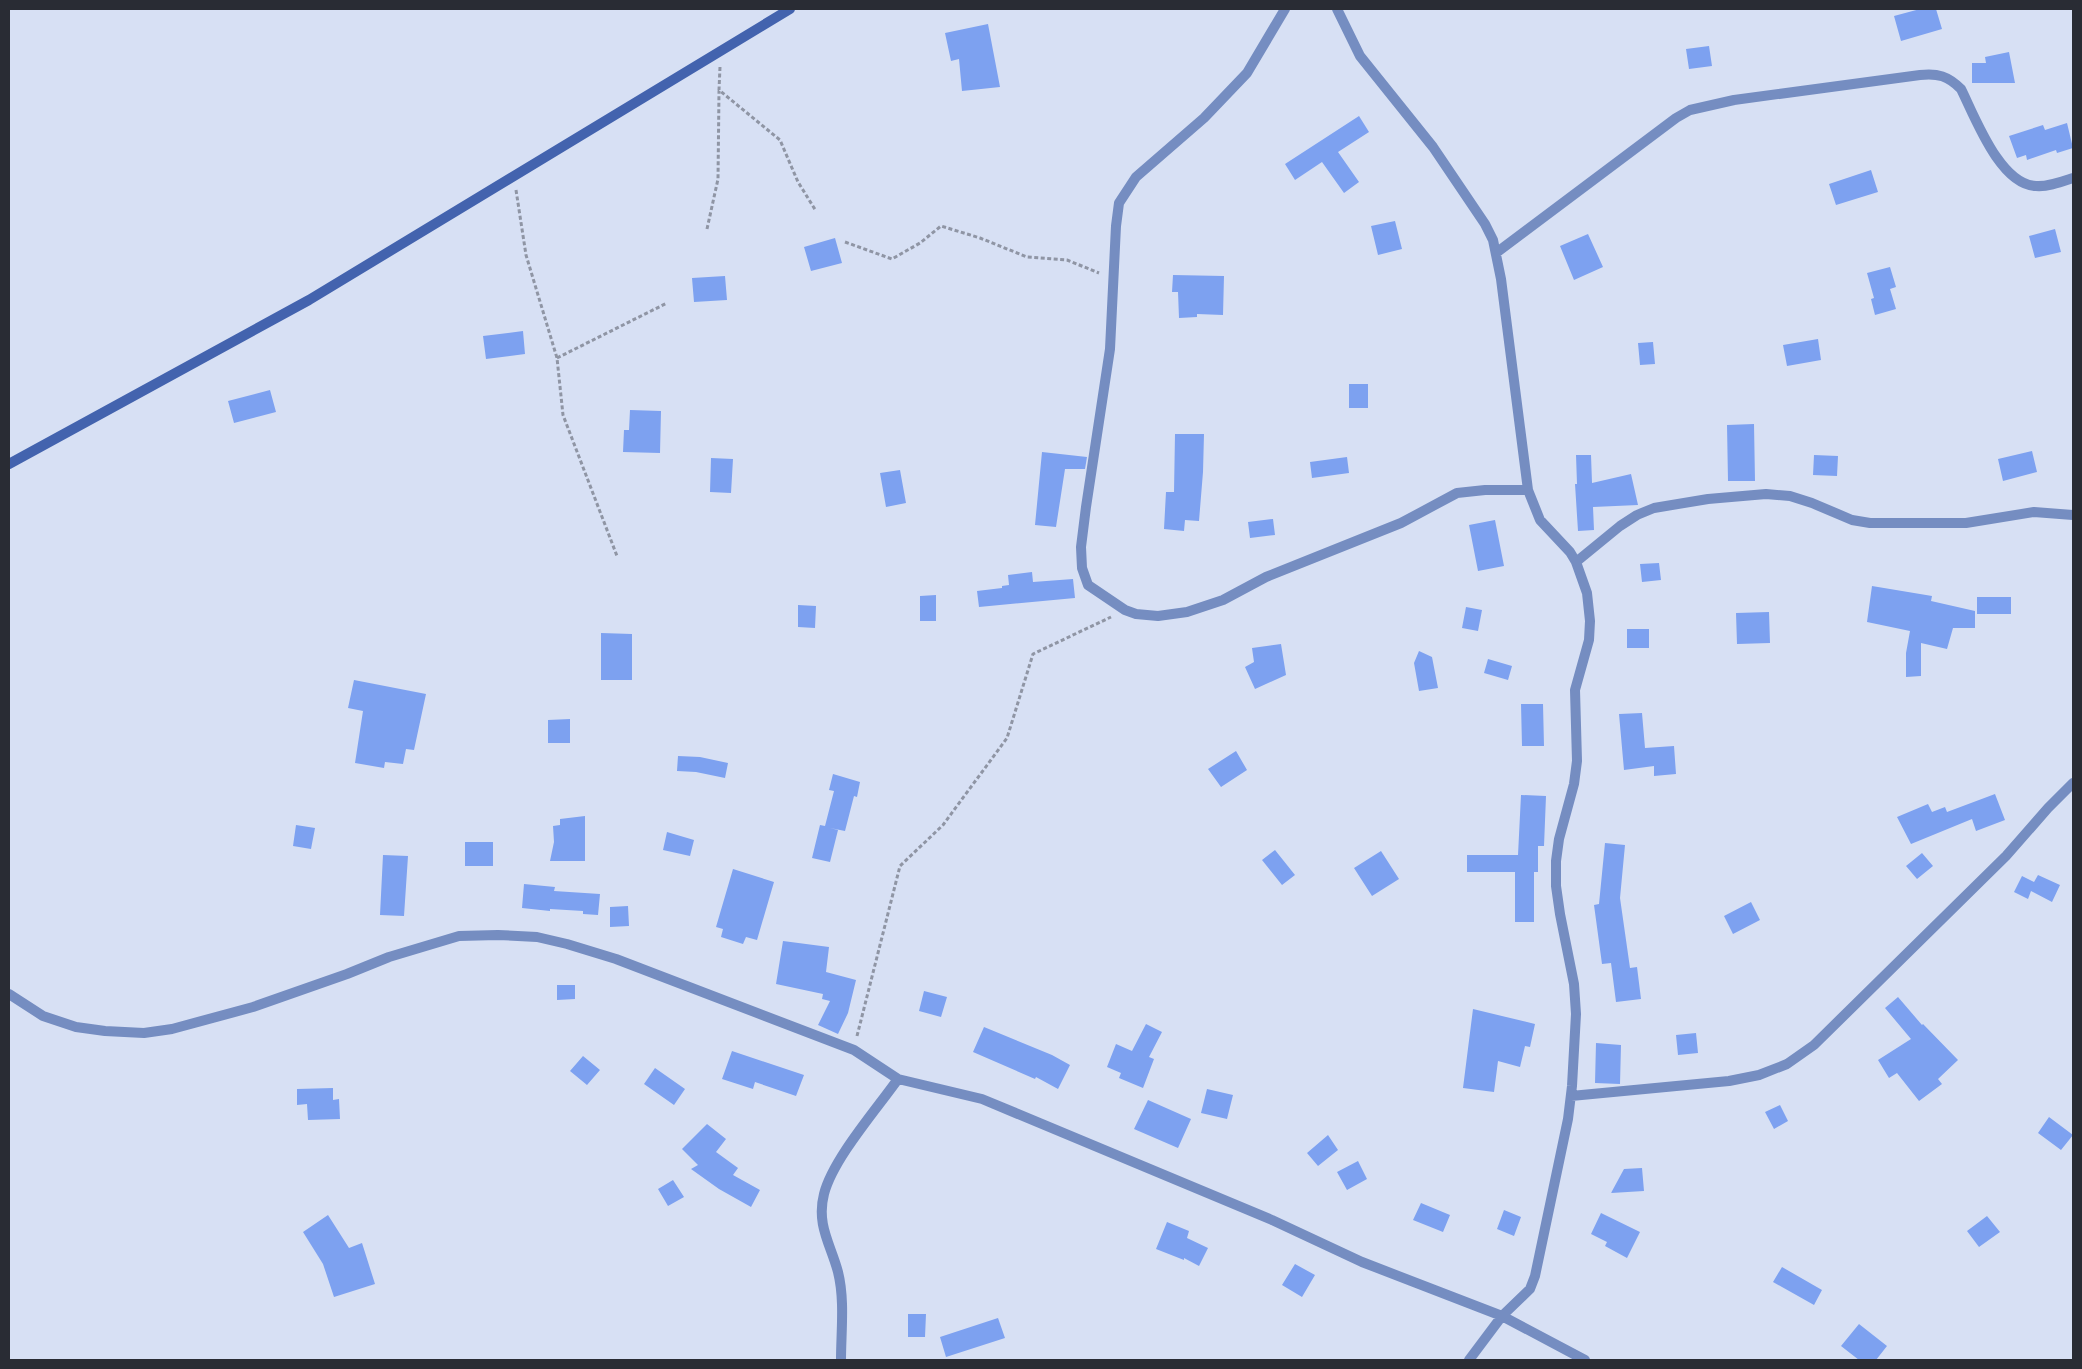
<svg xmlns="http://www.w3.org/2000/svg" width="2082" height="1369" viewBox="0 0 2082 1369" font-family="Jost,sans-serif">
<style>
.building{fill:#7da1f0}
.lines{fill:none;stroke-linecap:round;stroke-linejoin:round}
.path{stroke:#8f95a4;stroke-width:3;stroke-dasharray:4 2.5;stroke-linecap:butt}
.street{stroke:#758dc1;stroke-width:10}
.secondary{stroke:#4363ae;stroke-width:10}
</style>
<rect width="100%" height="100%" fill="#d7e0f4"/>
<path class="building" d="M1920,9H1936L1942,29L1901,41L1894,16Z
M988,24L1000,87L962,91L959,59L951,61L945,33Z
M1709,46L1712,66L1689,69L1686,49Z
M2009,52L2015,83H1972V63H1986L1985,57Z
M1359,116L1369,132L1338,152L1359,182L1344,193L1322,162L1295,180L1285,164Z
M2067,123L2073,148L2057,153L2056,150L2027,160L2026,155L2017,158L2009,136L2043,125L2045,130Z
M1871,170L1878,192L1836,205L1829,184Z
M1395,221L1402,249L1378,255L1371,226Z
M2055,229L2061,252L2035,258L2029,236Z
M1588,234L1603,267L1574,280L1560,246Z
M835,238L842,263L811,271L804,247Z
M1890,267L1896,287L1890,289L1896,309L1875,315L1871,299L1874,298L1867,273Z
M1173,275L1224,276L1223,315L1197,314V317L1179,318L1178,292H1172Z
M725,276L727,300L694,302L692,278Z
M523,331L525,354L486,359L483,336Z
M1818,339L1821,360L1787,366L1783,345Z
M1653,342L1655,364L1640,365L1638,343Z
M1349,384H1368V408H1349Z
M270,390L276,412L234,423L228,401Z
M630,410L661,411L660,453L623,452L624,430H629Z
M1754,424L1755,481H1728L1727,425Z
M1175,434H1204L1203,472L1199,521L1185,520L1184,531L1164,529L1166,492H1174Z
M2032,451L2037,472L2003,481L1998,459Z
M1042,452L1087,457L1085,469H1065L1056,527L1035,525Z
M1576,455H1591L1592,483L1631,474L1638,505L1593,507L1594,530L1578,531L1575,484H1577Z
M1814,455L1838,456L1837,476L1813,475Z
M1347,457L1349,473L1312,478L1310,462Z
M711,458L733,459L731,493L710,492Z
M900,470L906,503L886,507L880,473Z
M1273,519L1275,535L1250,538L1248,522Z
M1495,520L1504,566L1478,571L1469,525Z
M1659,563L1661,580L1642,582L1640,564Z
M1032,572L1033,582L1073,579L1075,598L979,607L977,591L1002,588V586L1009,585L1008,575Z
M1872,586L1932,596L1931,601L1975,611V628H1953L1947,649L1921,643V676L1906,677V653L1910,631L1867,622Z
M936,595V621H920V596Z
M1977,597H2011V614H1977Z
M798,605L816,606L815,628L798,627Z
M1466,607L1482,610L1478,631L1462,628Z
M1769,612L1770,643L1737,644L1736,613Z
M1627,629H1649V648H1627Z
M601,633L632,634V680H601Z
M1281,644L1286,675L1255,689L1245,667L1254,662L1252,648Z
M1419,651L1432,657L1438,688L1419,691L1414,663Z
M1488,659L1512,666L1508,680L1484,673Z
M354,680L426,694L414,750L406,749L403,764L385,762L384,768L355,763L363,711L348,708Z
M1521,704H1543L1544,746H1522Z
M1642,713L1645,748L1674,746L1676,774L1654,776V766L1624,770L1619,714Z
M570,719V743H548V720Z
M1236,751L1247,770L1221,787L1208,769Z
M678,756L700,757L728,763L725,778L696,772L677,771Z
M833,774L860,782L857,797L854,796L845,831L830,828L838,830L830,862L812,858L820,825L825,826L834,791L829,790Z
M1995,794L2005,820L1976,831L1972,819L1911,844L1897,817L1928,804L1932,812L1945,807L1947,812Z
M1521,795L1546,796L1544,846H1538V872H1534V922H1515V872H1467V855H1518Z
M585,816V861H550L554,842L553,826L560,825V819Z
M296,825L315,828L311,849L293,846Z
M667,832L694,840L690,856L663,850Z
M465,842H493V866H465Z
M1605,843L1625,845L1620,898L1630,968L1637,967L1641,999L1616,1002L1611,963L1602,964L1594,905L1599,904Z
M1275,850L1295,875L1282,885L1262,860Z
M1381,851L1399,879L1372,896L1354,868Z
M1922,853L1933,866L1917,879L1906,866Z
M383,855L408,856L404,916L380,915Z
M733,869L774,882L757,940L746,937L743,944L721,937L723,929L716,927Z
M2038,875L2060,885L2052,902L2031,891L2028,899L2014,892L2022,876L2034,882Z
M524,884L555,887L554,891L600,894L598,915L583,914V911L550,909V911L522,908Z
M1751,902L1760,920L1733,934L1724,916Z
M628,906L629,926L610,927V907Z
M783,941L829,947L826,972L856,980L848,1013L838,1034L818,1025L830,1001L822,999L823,994L776,984Z
M557,985H575V999L557,1000Z
M924,991L947,997L941,1017L919,1011Z
M1898,997L1922,1025L1923,1024L1958,1060L1938,1079L1942,1084L1919,1101L1897,1073L1889,1078L1878,1060L1911,1039L1885,1008Z
M1473,1009L1535,1024L1530,1047L1525,1046L1520,1067L1498,1061L1494,1092L1463,1088Z
M1146,1024L1162,1032L1149,1057L1154,1059L1143,1088L1119,1078L1121,1073L1107,1067L1116,1044L1132,1051Z
M984,1027L1052,1055L1070,1065L1058,1089L1036,1077L1035,1079L973,1052Z
M1696,1033L1698,1053L1678,1055L1676,1035Z
M1596,1043L1621,1045L1620,1084L1595,1083Z
M732,1051L804,1075L796,1096L755,1082L753,1089L722,1079Z
M583,1056L600,1070L587,1085L570,1071Z
M655,1068L685,1089L674,1105L644,1084Z
M333,1088V1100L339,1099L340,1119L308,1120L307,1104L297,1105V1089Z
M1207,1089L1233,1095L1227,1119L1201,1113Z
M1148,1100L1191,1119L1178,1148L1134,1129Z
M1780,1105L1788,1121L1774,1129L1765,1112Z
M2049,1117L2073,1135L2061,1150L2038,1133Z
M707,1124L726,1139L716,1152L738,1168L733,1175L760,1190L751,1207L719,1189L691,1169L698,1165L682,1149Z
M1328,1135L1338,1150L1318,1166L1307,1153Z
M1358,1161L1367,1179L1347,1190L1337,1172Z
M1642,1168L1644,1191L1611,1193L1624,1169Z
M673,1180L684,1197L668,1206L658,1189Z
M1421,1203L1450,1215L1443,1232L1413,1220Z
M1504,1210L1521,1217L1514,1236L1497,1229Z
M1601,1213L1640,1232L1627,1258L1605,1246L1607,1242L1591,1234Z
M328,1215L349,1248L362,1243L375,1284L334,1297L323,1264L303,1232Z
M1987,1216L2000,1232L1979,1247L1967,1231Z
M1167,1222L1189,1231L1187,1238L1208,1248L1199,1266L1184,1258V1260L1156,1249Z
M1295,1264L1315,1275L1302,1297L1282,1285Z
M1782,1267L1822,1290L1814,1305L1773,1282Z
M908,1314H926L925,1337H908Z
M998,1318L1005,1338L946,1357L940,1337Z
M1859,1324L1887,1346L1876,1360H1859L1841,1346Z"/>
<g class="lines">
<path class="path" d="M720,67L719,90L780,140L798,182L816,211
M516,190L526,255L557,358L563,415L617,556
M707,229L718,179L719,91
M845,242L892,259L920,243L941,226L980,238L1027,257L1067,260L1099,273
M557,358L667,303
M857,1036L900,866L943,825L1007,738L1033,654L1111,617"/>
<path class="street" d="M1285,9L1247,73L1204,118L1136,177L1119,203L1116,226L1110,349L1086,507L1081,547L1082,568L1088,585L1125,610L1136,614L1158,616L1187,612L1223,600L1266,577L1401,523L1457,493L1485,490H1528
M1337,9L1360,56L1433,147L1485,224L1493,240L1501,279L1528,490L1540,520L1570,552L1576,562L1587,593L1590,621L1589,640L1575,690L1577,761L1574,784L1559,839L1556,861V886L1560,914L1574,984L1576,1014L1572,1086L1568,1119L1535,1276L1530,1289L1502,1316L1469,1360
M1496,253L1676,118L1690,110L1734,100L1920,75C1938,73 1948,76 1961,89C1975,117 2000,185 2036,186C2048,187 2061,182 2073,178
M1576,562L1620,526L1637,515L1654,508L1708,499L1766,494L1790,496L1812,503L1852,520L1870,523H1966L2034,512L2073,515
M9,994L43,1016L76,1027L105,1031L144,1033L172,1029L253,1007L347,974L389,957L459,936L498,935L537,937L567,944L616,959L854,1050L898,1079L982,1099L1272,1220L1362,1262L1502,1316L1585,1360
M1571,1096L1729,1081L1759,1075L1787,1064L1814,1045L2006,856L2048,808L2073,783
M841,1360C841,1332 845,1300 838,1272C831,1245 816,1225 824,1194C833,1159 876,1110 898,1079"/>
<path class="secondary" d="M9,464L309,300L790,9"/>
</g>
<rect width="2082" height="1369" fill="none" stroke="#292c34" stroke-width="20"/>
</svg>
